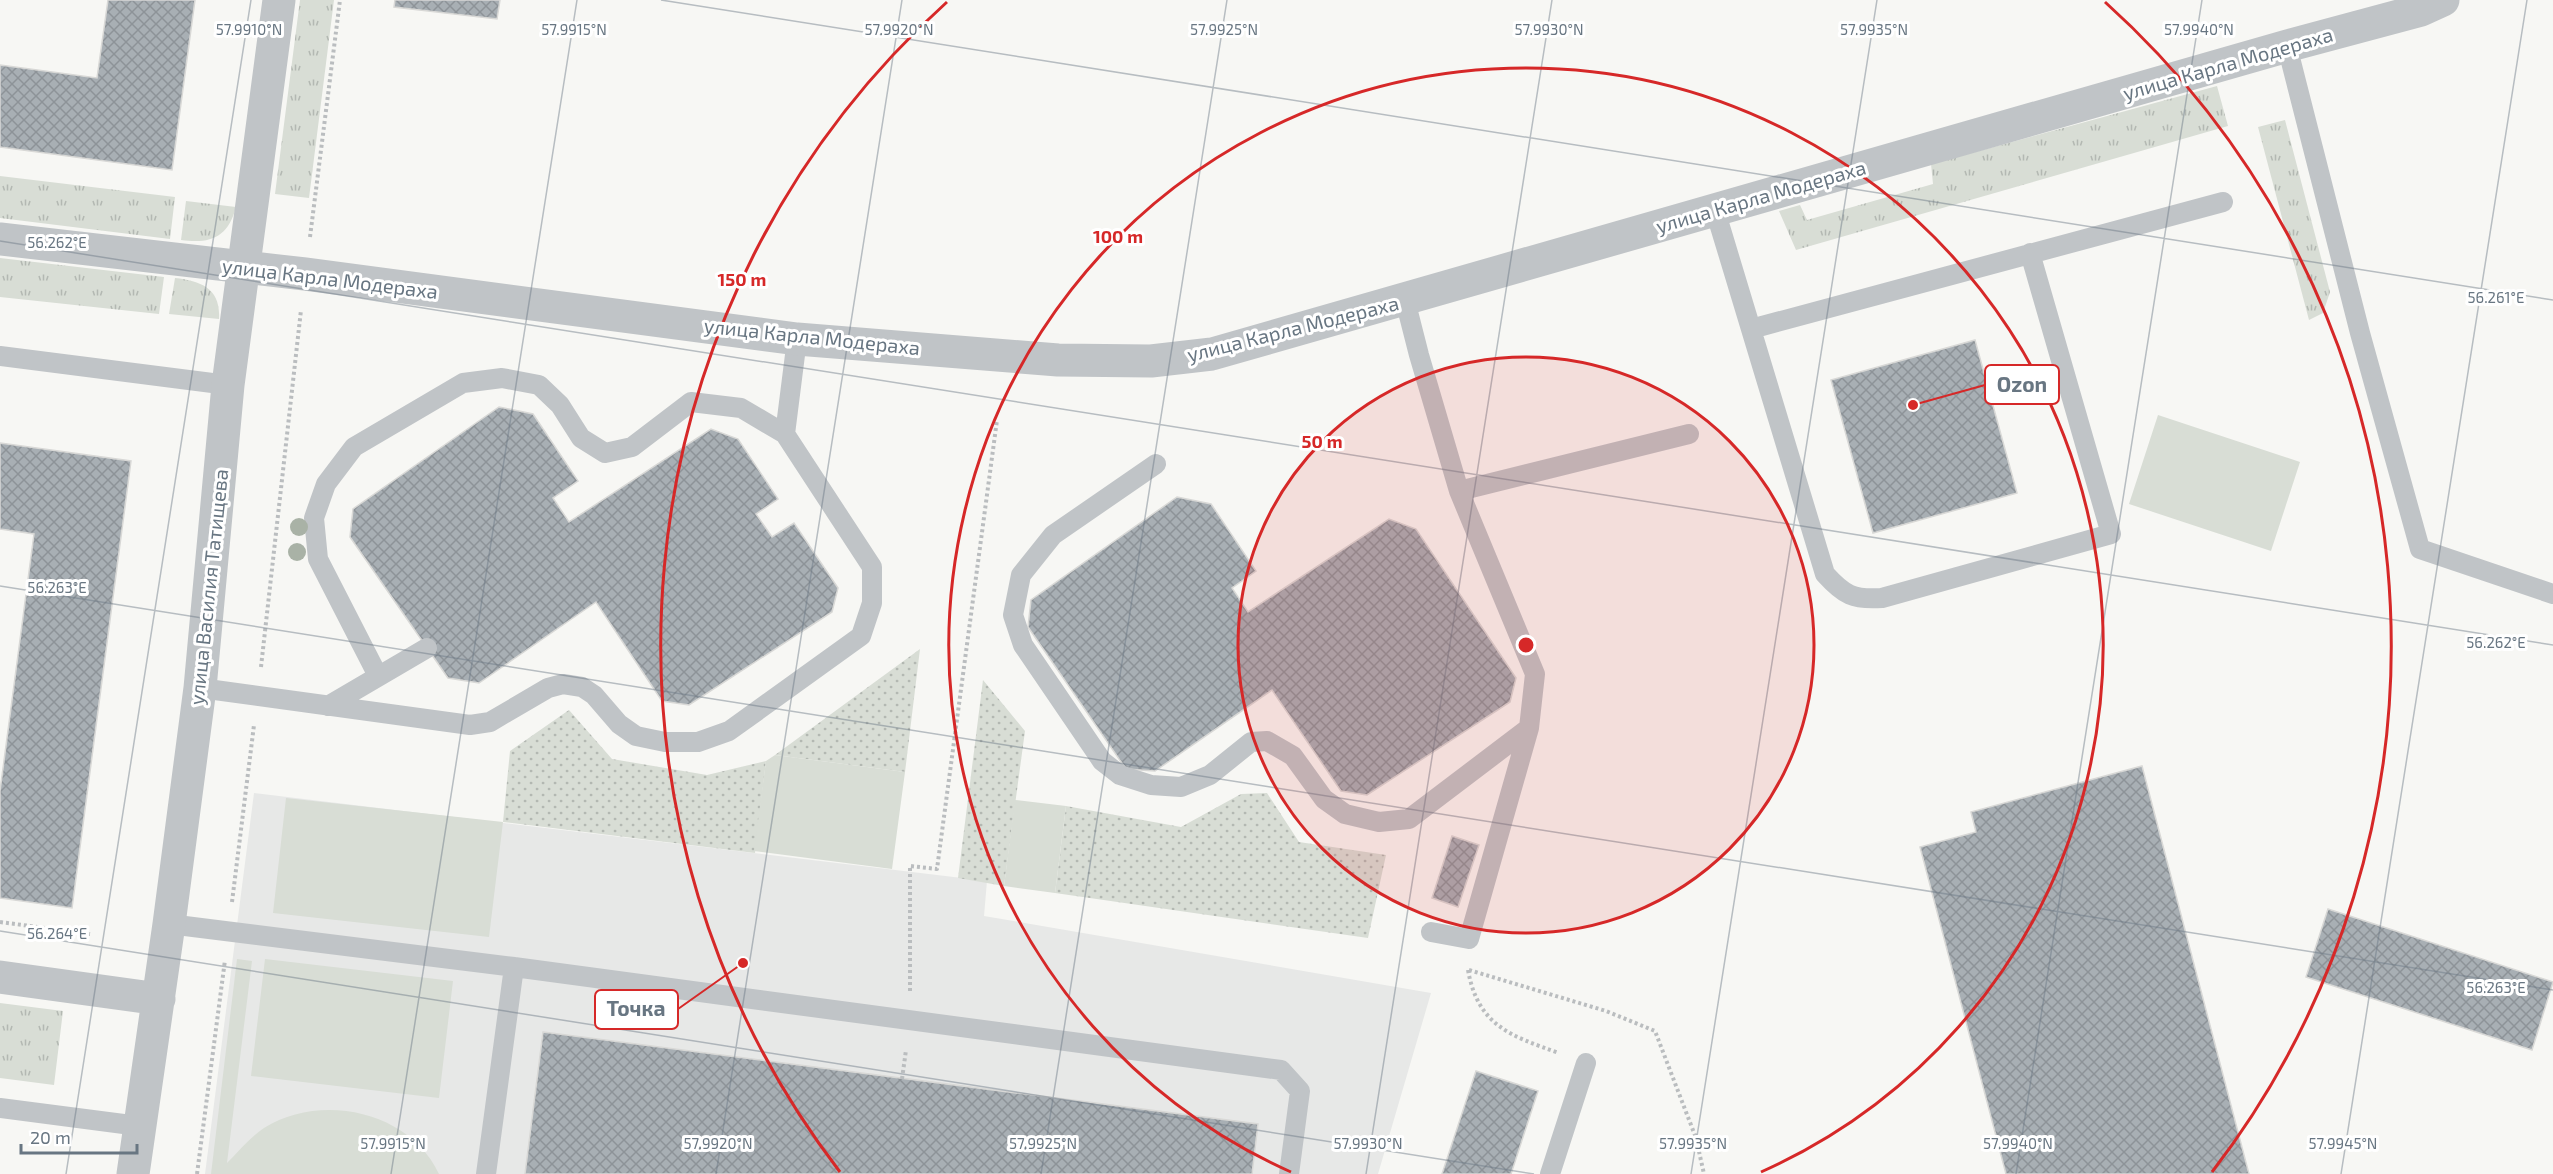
<svg xmlns="http://www.w3.org/2000/svg" width="2553" height="1174" viewBox="0 0 2553 1174" font-family="'Exo 2',sans-serif">
<style>
.built{fill:#e7e8e7}
.grass{fill:url(#grass-tufts)}
.park{fill:url(#park-dots)}
.garden{fill:#d8ddd5}
.building{fill:url(#building-cross-hatch);stroke:#d8d8d6;stroke-width:1.5}
.lines{fill:none;stroke-linecap:round;stroke-linejoin:round}
.path{stroke:#babdbf;stroke-width:4;stroke-dasharray:3 3;stroke-linecap:butt}
.service{stroke:#c0c4c7;stroke-width:20}
.minor{stroke:#c0c4c7;stroke-width:33}
.tree{fill:#a9b2a6}
.ticks{fill:none;stroke:#687682;stroke-width:1.5;stroke-opacity:0.45}
.ring{fill:none;stroke:#d62828;stroke-width:3}
.labels{text-anchor:middle;stroke-width:6;stroke-linejoin:round;paint-order:stroke}
.street-label{font-size:20px;fill:#687682;stroke:#fff}
.ticks-label{font-size:15px;text-anchor:middle;fill:#687682;stroke:#fff;stroke-width:6;stroke-linejoin:round;paint-order:stroke}
.centre{fill:#d62828;stroke:#fff;stroke-width:3}
.ring-label{font-size:18px;text-anchor:middle;font-weight:bold;fill:#d62828;stroke:#fff;stroke-width:6;stroke-linejoin:round;paint-order:stroke}
.leader{fill:none;stroke:#d62828;stroke-width:2}
.callout-dot{fill:#d62828;stroke:#fff;stroke-width:2}
.callout{fill:#fff;stroke:#d62828;stroke-width:2}
.callout-label{font-size:21px;text-anchor:middle;font-weight:bold;fill:#687682}
</style>
<defs>
<pattern id="grass-tufts" width="24" height="20" patternUnits="userSpaceOnUse" patternTransform="scale(1.5)"><rect width="24" height="20" fill="#d8ddd5"/><path d="M3 7l-1-3M5 7V3M7 7l1-3M15 17l-1-3M17 17v-4M19 17l1-3" fill="none" stroke="#b3b8b2"/></pattern>
<pattern id="park-dots" width="8" height="8" patternUnits="userSpaceOnUse" patternTransform="scale(1.5)"><rect width="8" height="8" fill="#d8ddd5"/><path d="M2 2h.1M6 6h.1" fill="none" stroke="#b3b8b2" stroke-width="1.8" stroke-linecap="round"/></pattern>
<pattern id="building-cross-hatch" width="8" height="8" patternUnits="userSpaceOnUse" patternTransform="scale(1.5)"><rect width="8" height="8" fill="#a8afb4"/><path d="M0 0l8 8M0 8l8-8" fill="none" stroke="#8d9398"/></pattern>
</defs>
<rect width="100%" height="100%" fill="#f7f7f4"/>
<path class="built" d="M254,793L987,881L984,916L1431,993L1378,1174H205Z"/>
<path class="grass" d="M300,0H334L309,198L275,194Z
M2217,86L2228,126L1796,250L1779,211L1800,205L1807,220L1933,184L1931,164Z
M2285,120L2330,292L2323,313L2309,320L2258,127Z
M0,176L175,197L170,239L0,218Z
M186,201L236,207C228,238 210,244 181,240Z
M0,258L164,277L159,314L0,297Z
M175,278C202,281 221,289 219,319L169,314Z
M0,1003L63,1011L54,1085L0,1078Z"/>
<path class="park" d="M920,649L905,772L775,755Z
M983,680L1025,731L1004,886L958,878Z
M569,710L612,759L707,775L766,761L755,853L503,822L510,751Z
M1267,793L1299,842L1386,855L1368,938L1055,893L1066,806L1181,827L1241,794Z"/>
<path class="garden" d="M2158,415L2300,462L2271,551L2129,504Z
M775,755L905,772L892,869L754,851L766,761Z
M286,798L503,822L489,937L273,913Z
M1015,800L1066,806L1055,893L1004,886Z
M237,959L252,961L227,1163C239,1151 249,1138 264,1128C321,1092 410,1111 439,1174H211Z
M265,959L453,981L439,1098L251,1076Z"/>
<path class="building" d="M108,0H195L172,170L0,147V65L97,78Z
M395,0H500L497,19L394,7Z
M1975,340L2017,493L1873,533L1831,380Z
M499,407L533,414L578,481L553,498L569,522L711,429L738,439L778,499L756,514L772,537L794,523L838,588L832,612L689,705L662,701L596,602L479,683L448,678L350,537L353,509Z
M0,443L131,461L72,908L0,898V791L34,534L0,529Z
M1177,497L1211,504L1256,571L1232,588L1248,612L1389,519L1416,529L1516,678L1510,702L1367,795L1341,791L1272,690L1155,771L1126,769L1028,627L1031,600Z
M2142,766L2249,1174H2006L1920,847L1976,832L1971,812Z
M1452,836L1479,845L1458,907L1432,898Z
M2328,909L2553,982L2532,1050L2306,977Z
M543,1032L1258,1124L1252,1174H525Z
M1476,1071L1538,1091L1511,1174H1442Z"/>
<g class="lines">
<path class="path" d="M310,237L340,0
M261,667L301,310
M232,902L254,725
M0,922L90,934
M1468,970C1478,1026 1511,1036 1559,1053
M1469,970L1606,1011L1655,1031L1696,1138L1704,1174
M910,991V866L937,869L997,420
M902,1079L906,1050
M197,1174L225,960"/>
<path class="service" d="M2287,46L2360,333L2420,549L2553,594
M1715,210L1825,574C1844,595 1853,600 1882,598L2111,534L2030,253
M1751,329L2223,202
M0,356L228,385
M1156,464L1053,535L1021,575L1013,615L1023,645L1102,761L1120,775L1151,785L1181,787L1210,775L1251,742L1267,741L1293,756L1324,799L1345,814L1379,822L1409,819L1529,728L1535,674L1459,491L1419,355L1405,300
M1459,491L1689,434
M378,676L318,559L314,518L326,484L354,447L463,383L502,378L539,385L560,405L581,438L605,453L632,447L691,402L741,408L785,434
M200,688L470,725L490,722L548,688L563,684L582,687L594,695L619,724L636,736L665,742H698L729,731L861,636L872,603V567L785,434L797,339
M328,706L427,648
M169,924L514,967L1281,1070L1300,1091L1289,1174
M1431,932L1469,939L1529,728
M0,1108L139,1126
M486,1174L514,967
M1550,1174L1586,1063"/>
<path class="minor" d="M0,239L305,274L797,339L1058,360L1151,361L1212,354L2287,46L2421,10L2443,0
M0,977L159,999
M133,1174L169,924L200,688L228,385L279,0"/>
</g>
<g class="tree">
<circle cx="299" cy="527" r="9"/>
<circle cx="297" cy="552" r="9"/>
</g>
<path class="ticks" d="M661,0L2553,300M0,241L2553,645M0,586L2553,990M0,931L1534,1174M66,1174L251,0M391,1174L577,0M716,1174L902,0M1041,1174L1227,0M1366,1174L1552,0M1691,1174L1877,0M2016,1174L2202,0M2341,1174L2527,0"/>
<circle cx="1526" cy="645" r="288" fill="#d62828" fill-opacity=".12"/>
<g class="ring">
<circle cx="1526" cy="645" r="288"/>
<path d="M1291 1172A577 577 0 1 1 1761 1172"/>
<path d="M840 1172A865 865 0 0 1 947 2M2105 2A865 865 0 0 1 2212 1172"/>
</g>
<g class="labels">
<g class="street-label">
<text transform="translate(2228 64) rotate(-16)" y="7">улица Карла Модераха</text>
<text transform="translate(1761 197) rotate(-16)" y="7">улица Карла Модераха</text>
<text transform="translate(330 279) rotate(7)" y="7">улица Карла Модераха</text>
<text transform="translate(1293 329) rotate(-14)" y="7">улица Карла Модераха</text>
<text transform="translate(812 337) rotate(6)" y="7">улица Карла Модераха</text>
<text transform="translate(209 587) rotate(-84)" y="7">улица Василия Татищева</text>
</g>
</g>
<g class="ticks-label">
<text x="249" y="35">57.9910°N</text>
<text x="574" y="35">57.9915°N</text>
<text x="899" y="35">57.9920°N</text>
<text x="1224" y="35">57.9925°N</text>
<text x="1549" y="35">57.9930°N</text>
<text x="1874" y="35">57.9935°N</text>
<text x="2199" y="35">57.9940°N</text>
<text x="57" y="248">56.262°E</text>
<text x="2496" y="303">56.261°E</text>
<text x="57" y="593">56.263°E</text>
<text x="2496" y="648">56.262°E</text>
<text x="57" y="939">56.264°E</text>
<text x="2496" y="993">56.263°E</text>
<text x="393" y="1149">57.9915°N</text>
<text x="718" y="1149">57.9920°N</text>
<text x="1043" y="1149">57.9925°N</text>
<text x="1368" y="1149">57.9930°N</text>
<text x="1693" y="1149">57.9935°N</text>
<text x="2018" y="1149">57.9940°N</text>
<text x="2343" y="1149">57.9945°N</text>
</g>
<circle cx="1526" cy="645" r="9" class="centre"/>
<g class="ring-label">
<text x="1118" y="243">100 m</text>
<text x="742" y="286">150 m</text>
<text x="1322" y="448">50 m</text>
</g>
<path class="leader" d="M1913 405L1985 385M743 963L678 1009"/>
<g class="callout-dot">
<circle cx="1913" cy="405" r="6"/>
<circle cx="743" cy="963" r="6"/>
</g>
<g class="callout">
<rect x="1985" y="365" width="74" height="39" rx="6"/>
<rect x="595" y="990" width="83" height="39" rx="6"/>
</g>
<g class="callout-label">
<text x="2022" y="392">Ozon</text>
<text x="636" y="1016">Точка</text>
</g>
<path d="M21 1144v9h116v-9" fill="none" stroke="#687682" stroke-width="3"/>
<text x="30" y="1144" font-size="18" fill="#687682" stroke="#ffffff" stroke-width="4.5" paint-order="stroke">20 m</text>
</svg>
